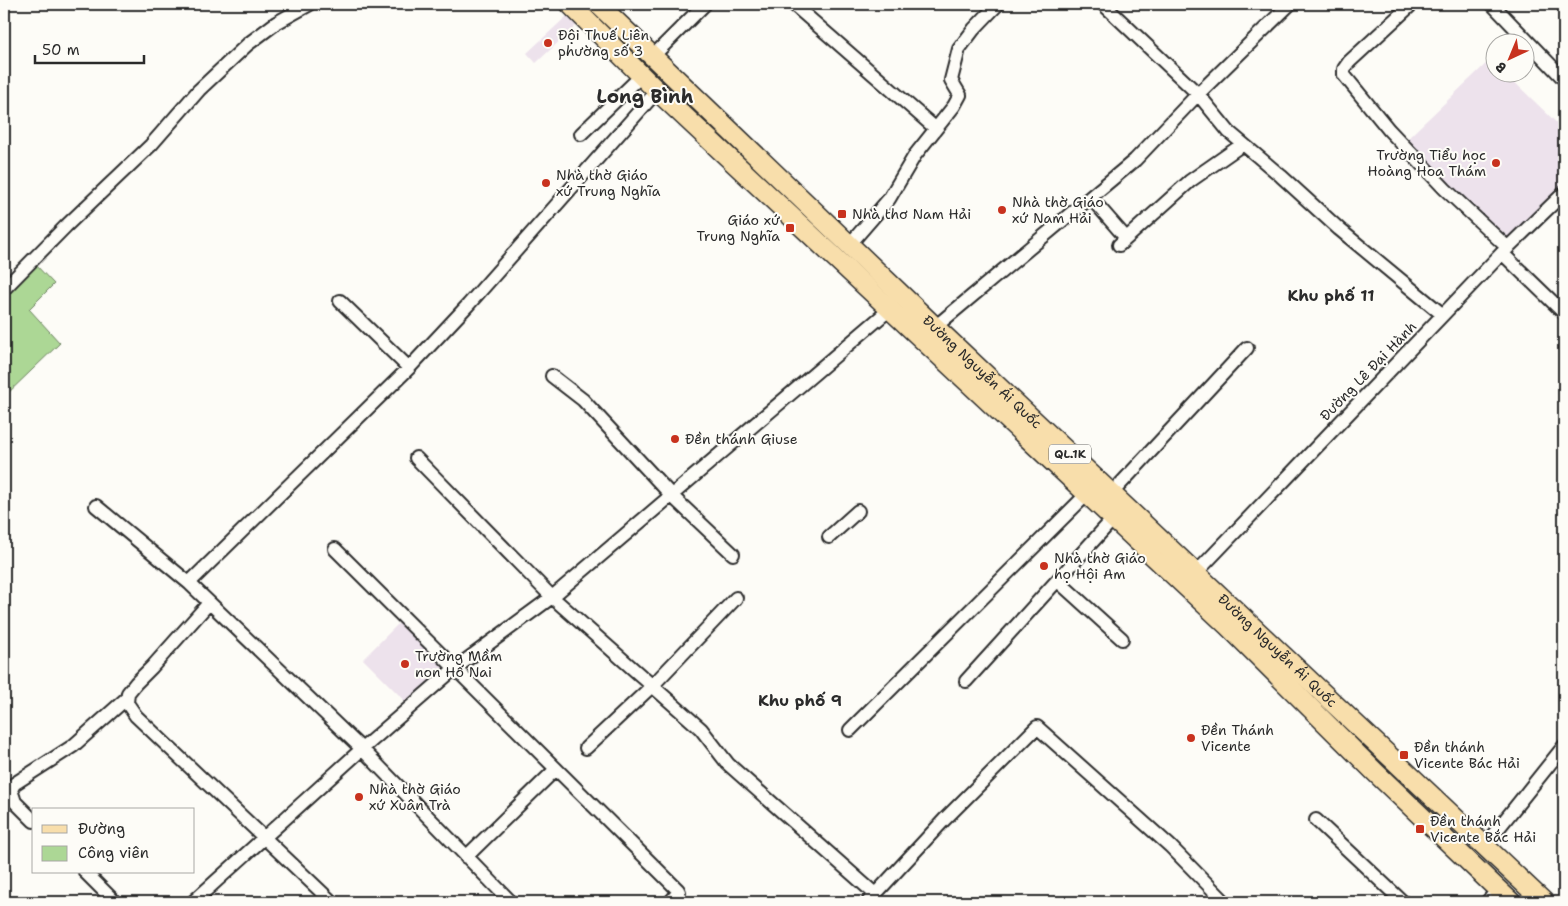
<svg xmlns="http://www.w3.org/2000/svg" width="1568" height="906" viewBox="0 0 1568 906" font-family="'Shantell Sans',sans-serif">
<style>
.built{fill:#ede2ec}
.green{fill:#acd795;stroke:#6c8160}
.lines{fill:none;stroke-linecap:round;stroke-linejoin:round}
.street-casing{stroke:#2b2b2b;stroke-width:16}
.primary-casing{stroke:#2b2b2b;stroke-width:22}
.street{stroke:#fdfcf7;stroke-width:12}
.primary{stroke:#f8deab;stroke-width:19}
.poi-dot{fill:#c8321e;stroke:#fdfcf7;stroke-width:2}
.labels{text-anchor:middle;stroke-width:4;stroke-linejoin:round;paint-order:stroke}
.shield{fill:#fdfcf7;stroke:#6a6a68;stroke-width:1}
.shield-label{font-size:12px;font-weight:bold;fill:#2b2b2b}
.poi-label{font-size:14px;fill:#2b2b2b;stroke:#fdfcf7;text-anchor:start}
.street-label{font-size:14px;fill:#2b2b2b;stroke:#fdfcf7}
.quarter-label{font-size:16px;font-weight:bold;fill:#2b2b2b;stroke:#fdfcf7}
.district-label{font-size:19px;font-weight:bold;fill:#2b2b2b;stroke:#fdfcf7}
</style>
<rect width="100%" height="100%" fill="#fdfcf7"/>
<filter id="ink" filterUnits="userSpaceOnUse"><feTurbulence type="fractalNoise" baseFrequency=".02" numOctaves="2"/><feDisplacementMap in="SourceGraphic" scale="10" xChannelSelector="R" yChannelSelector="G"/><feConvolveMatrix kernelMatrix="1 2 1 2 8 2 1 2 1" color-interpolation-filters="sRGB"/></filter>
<g filter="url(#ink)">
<path class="built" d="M569,14L578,24L536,63L527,53Z
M1491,59L1495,63L1496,72L1505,73L1564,130V185L1508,240L1450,188L1406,140Z
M400,622L447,668L407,703L363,659Z"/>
<path class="green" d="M34,263L54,284L29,309L60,343L5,396L4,394V295Z"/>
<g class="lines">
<defs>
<path id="street" d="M793,4L935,128
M1103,4L1198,94L1229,132L1281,176L1339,229L1443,315
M1412,4L1349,62L1344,69V75L1389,130L1445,189L1508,248
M1492,4L1564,79
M653,56L705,4
M581,134L641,76
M1091,198L1126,238
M850,244L889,199L915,155L954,106L960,95L951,80L959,49L974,29L998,4
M1119,245L1190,181L1243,144
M1502,253L1564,313
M4,289L66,226L151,145L199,90L248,44L276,23L310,4
M340,301L409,368
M935,327L1135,160L1198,94L1290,4
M552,376L583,400L672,496L733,554
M416,458L552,597L701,729L728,764L875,894
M1112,493L1247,348
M96,506L189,583L362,749L511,902
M829,537L858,511
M335,549L678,890L679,892L670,902
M1196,573L1502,253L1564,193
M1058,581L1122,639
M189,583L409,368L468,305L657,91
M209,603L152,667L136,683L128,693L127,703L136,716L332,902
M966,681L1113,519
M850,730L1086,495
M586,748L652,686L736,598
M1316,820L1403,902
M34,821L15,802L11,790L14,784L73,746L127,698
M1485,845L1564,746
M466,857L556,769
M85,872L115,902
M193,902L362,749L454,669L552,597L889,310
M868,902L944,820L1037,727L1170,846L1225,902
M1487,902L1498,890"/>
<g id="primary">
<path d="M570,4L652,86L1227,625L1376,773L1511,902"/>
<path id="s1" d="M598,4L935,327L1544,902"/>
</g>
</defs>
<use href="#street" class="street-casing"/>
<use href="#primary" class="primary-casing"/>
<use href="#street" class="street"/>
<use href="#primary" class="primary"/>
</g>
</g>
<g class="poi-dot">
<circle cx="548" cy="43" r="5"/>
<circle cx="1496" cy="163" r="5"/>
<circle cx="546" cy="183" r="5"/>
<circle cx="1002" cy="210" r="5"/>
<rect x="837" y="209" width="10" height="10" rx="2.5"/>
<rect x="785" y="223" width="10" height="10" rx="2.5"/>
<circle cx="675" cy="439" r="5"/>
<circle cx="1044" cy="566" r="5"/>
<circle cx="405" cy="664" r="5"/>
<circle cx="1191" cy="738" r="5"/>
<rect x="1399" y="750" width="10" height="10" rx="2.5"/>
<circle cx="359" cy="797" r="5"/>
<rect x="1415" y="824" width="10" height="10" rx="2.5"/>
</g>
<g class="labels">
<rect class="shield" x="1049" y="444.5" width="42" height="19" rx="4"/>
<g class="shield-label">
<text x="1070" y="458">QL.1K</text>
</g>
<g class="poi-label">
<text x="558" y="40">Đội Thuế Liên<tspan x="558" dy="16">phường số 3</tspan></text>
<text x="1486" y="160" text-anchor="end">Trường Tiểu học<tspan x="1486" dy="16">Hoàng Hoa Thám</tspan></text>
<text x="556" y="180">Nhà thờ Giáo<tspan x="556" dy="16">xứ Trung Nghĩa</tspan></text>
<text x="1012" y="207">Nhà thờ Giáo<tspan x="1012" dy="16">xứ Nam Hải</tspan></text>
<text x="852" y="219">Nhà thơ Nam Hải</text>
<text x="780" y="225" text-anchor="end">Giáo xứ<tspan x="780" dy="16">Trung Nghĩa</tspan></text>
<text x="685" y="444">Đền thánh Giuse</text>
<text x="1054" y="563">Nhà thờ Giáo<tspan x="1054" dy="16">họ Hội Am</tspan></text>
<text x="415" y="661">Trường Mầm<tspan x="415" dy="16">non Hố Nai</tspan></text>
<text x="1201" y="735">Đền Thánh<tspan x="1201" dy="16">Vicente</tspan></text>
<text x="1414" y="752">Đền thánh<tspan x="1414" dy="16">Vicente Bác Hải</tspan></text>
<text x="369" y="794">Nhà thờ Giáo<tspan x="369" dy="16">xứ Xuân Trà</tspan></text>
<text x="1430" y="826">Đền thánh<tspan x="1430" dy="16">Vicente Bắc Hải</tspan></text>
</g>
<g class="street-label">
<text transform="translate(1368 371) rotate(-46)" y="5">Đường Lê Đại Hành</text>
<text dy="5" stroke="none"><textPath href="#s1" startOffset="532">Đường Nguyễn Ái Quốc</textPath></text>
<text dy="5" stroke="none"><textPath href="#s1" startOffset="938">Đường Nguyễn Ái Quốc</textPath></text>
</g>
<g class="quarter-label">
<text x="1331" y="301">Khu phố 11</text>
<text x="800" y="706">Khu phố 9</text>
</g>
<g class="district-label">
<text x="645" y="103">Long Bình</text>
</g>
</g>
<rect width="1568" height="906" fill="none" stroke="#fdfcf7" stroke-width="20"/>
<rect x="10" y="10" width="1548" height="886" fill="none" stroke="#2b2b2b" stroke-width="2" filter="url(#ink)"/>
<rect x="32" y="808" width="162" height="65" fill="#fdfcf7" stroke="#a9a8a5"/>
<rect x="42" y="825" width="25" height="8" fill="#f8deab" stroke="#a9a8a5"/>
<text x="78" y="834" font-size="15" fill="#2b2b2b">Đường</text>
<rect x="42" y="846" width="25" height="15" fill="#acd795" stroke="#a9a8a5"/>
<text x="78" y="858" font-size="15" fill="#2b2b2b">Công viên</text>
<g transform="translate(1510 58) rotate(224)"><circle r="24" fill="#fdfcf7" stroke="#a9a8a5"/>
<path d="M0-4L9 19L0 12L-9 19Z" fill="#c8321e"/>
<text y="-8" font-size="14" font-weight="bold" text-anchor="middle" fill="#2b2b2b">B</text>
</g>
<path d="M35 55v8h109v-8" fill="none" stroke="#2b2b2b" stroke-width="2.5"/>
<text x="42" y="55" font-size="15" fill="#2b2b2b" stroke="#fdfcf7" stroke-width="4" paint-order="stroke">50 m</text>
</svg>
